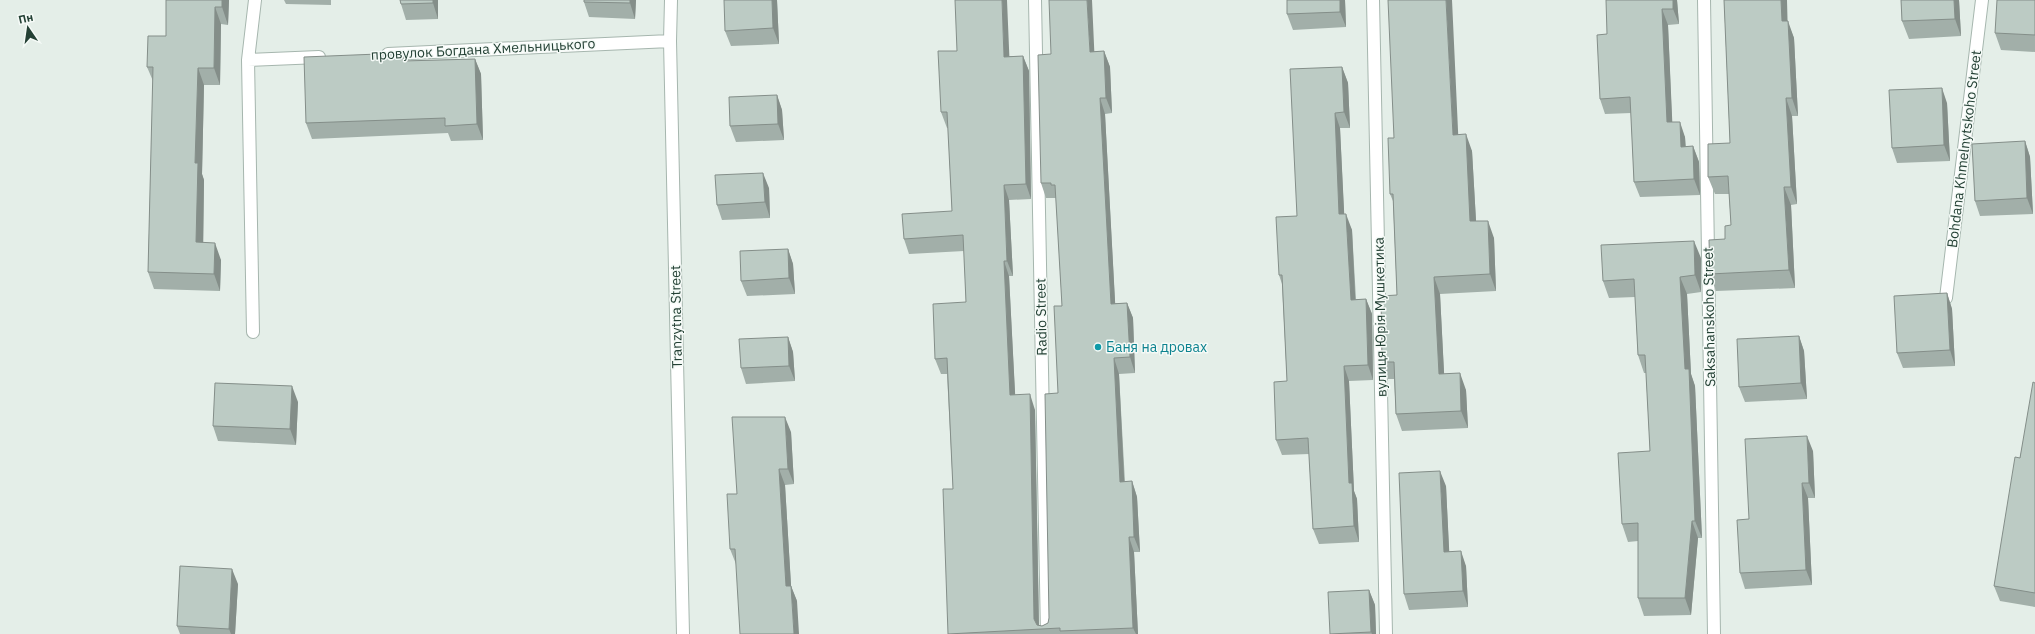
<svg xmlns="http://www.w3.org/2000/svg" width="2035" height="634" viewBox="0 0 2035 634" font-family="'IBM Plex Sans',sans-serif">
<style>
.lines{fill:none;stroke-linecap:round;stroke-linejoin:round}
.street-casing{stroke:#a6b6ae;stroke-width:14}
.street{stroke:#fff;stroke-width:12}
.wall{fill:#a2afa9}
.shaded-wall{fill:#848e89}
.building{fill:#bccbc4;stroke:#848e89}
.culture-dot{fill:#0f9aa8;stroke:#f5faf7;stroke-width:1.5}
.labels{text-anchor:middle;stroke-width:3;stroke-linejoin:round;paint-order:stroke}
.street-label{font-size:14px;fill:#234034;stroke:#f5faf7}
.culture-label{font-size:14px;fill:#0d838f;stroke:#f5faf7;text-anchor:start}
</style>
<rect width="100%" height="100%" fill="#e4eee8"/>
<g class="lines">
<defs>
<path id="street" d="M671,0L670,41L683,634
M1035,0L1047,634
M1373,0L1386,634
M1704,0L1714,634
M388,54L670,41
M248,60L255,0
M1946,298L1982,0
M253,332L248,60L319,57"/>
</defs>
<use href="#street" class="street-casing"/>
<use href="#street" class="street"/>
</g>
<path class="wall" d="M166,0H229L228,25L221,24L220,85H204L202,174L204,180L203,243L221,260L220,291L154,289L148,272L153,81L147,67L166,36Z
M284,0H331V5L286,4Z
M400,0H438V19L406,20L401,4Z
M584,0H636L635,19L589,17L584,2Z
M777,0L779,44L731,46L725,31Z
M1345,0L1346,27L1293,30L1287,14Z
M1677,0L1679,24L1668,25L1672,122L1685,137L1686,147L1693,146L1699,162L1700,195L1640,197L1634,182L1631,113L1605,114L1600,99L1607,34Z
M1724,0H1787V21L1794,38L1798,116H1792L1797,204L1791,205L1795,288L1716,291L1710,274L1731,225L1729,194H1715L1708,177L1730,143Z
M1901,0H1959L1961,36L1909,39L1902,21Z
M2035,0V52L2001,50L1995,33Z
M1104,51L1110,67L1112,113L1105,114L1115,303H1127L1133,318L1135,373L1119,374L1125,482L1132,481L1137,497L1140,552H1134L1138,634H948L953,489L947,374H941L935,359L966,302L964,251L909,254L904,239L952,211L948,128H947L941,112L1009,56H1023L1029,71L1031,199L1009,200L1013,276H1009L1015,395L1035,410L1039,625L1042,626L1048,623L1049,618L1062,306L1056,198H1046L1041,183L1051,54Z
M403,53L406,61L475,59L481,74L483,140L451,141L448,133L312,139L306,123Z
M1342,67L1348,83L1350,128H1340L1344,214L1352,230L1356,299H1366L1372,314L1373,380L1349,381L1354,491L1357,499L1359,542L1319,544L1313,529L1309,454L1282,455L1276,440L1287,381L1282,284L1279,275Z
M777,95L782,110L784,140L736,142L730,126Z
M1947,103L1950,161L1897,163L1892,148Z
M1458,134L1472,151L1476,221L1494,238L1496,291L1440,294L1444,374L1466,390L1468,428L1402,431L1396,414L1394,379H1388L1382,362L1397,295L1393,201L1390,194Z
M2025,141L2030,157L2033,214L1980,216L1975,201Z
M769,188L770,218L722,220L717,205Z
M788,249L793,264L795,294L747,296L741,281Z
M1701,258V292L1687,294L1691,374L1695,386L1702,538H1698L1691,615L1644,616L1638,598V541L1628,542L1622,524L1650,451L1646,373H1644L1638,355L1635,297L1609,298L1603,281Z
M1947,293L1952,309L1955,366L1903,368L1897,353Z
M1799,336L1804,351L1807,399L1745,402L1739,387Z
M788,337L793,352L795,381L746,384L741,368Z
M2035,383V607L2000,601L1994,586Z
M298,402L296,445L218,441L213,426Z
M791,432L794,484L785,485L791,586L797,601L736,564L730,549L737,494Z
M1813,451L1815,498H1808L1812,585L1745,589L1740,573L1749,519Z
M1446,486L1449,551L1466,566L1468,607L1409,610L1404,594Z
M238,584L235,634H180L177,626Z
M1369,590L1375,605L1376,634H1330Z"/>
<path class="shaded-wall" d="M222,0H229L228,25L222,7Z
M433,0H438V19L433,3Z
M630,0H636L635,19L630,3Z
M772,0H777L779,44L773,28Z
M1002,0H1007L1010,72L1004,57Z
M1087,0H1092L1095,67L1090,52Z
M1340,0H1345L1346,27L1340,12Z
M1446,0H1452L1459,152L1453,135Z
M1673,0H1677L1679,24L1673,9Z
M1781,0H1787L1788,39L1782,21Z
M1954,0H1959L1961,36L1955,19Z
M215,7L221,24L220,85L214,68Z
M1662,9L1668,25L1673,138L1667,122Z
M1788,21L1794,38L1798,116L1792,98Z
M1104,51L1110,67L1112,113L1106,98Z
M403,53L408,68L403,61Z
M1023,56L1029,71L1031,199L1026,184Z
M475,59L481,74L483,140L477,124Z
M1342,67L1348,83L1350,128L1344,112Z
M198,68L204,85L202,174L204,180L203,260L196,242L195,163Z
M1942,88L1947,103L1950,161L1944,145Z
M777,95L782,110L784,140L778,124Z
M1100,98L1105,114L1116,319L1111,304Z
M1786,98L1792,116L1797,204L1791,187Z
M1335,113L1340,128L1345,230L1339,214Z
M1680,122L1685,137L1686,163L1681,147Z
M1466,134L1472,151L1477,238L1470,221Z
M2025,141L2030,157L2033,214L2027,198Z
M1693,146L1699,162L1700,195L1694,179Z
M763,173L769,188L770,218L765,202Z
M1004,185L1009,200L1013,276L1007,261Z
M1784,187L1791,205L1795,288L1789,270Z
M1346,214L1352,230L1356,315L1351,300Z
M1488,221L1494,238L1496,291L1490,274Z
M1694,241L1701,258V292L1695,275Z
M215,243L221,260L220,291L214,274Z
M788,249L793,264L795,294L789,278Z
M1004,261L1009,276L1016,411L1010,395Z
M1434,277L1440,294L1445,391L1439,374Z
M1680,277L1687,294L1691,374L1695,386L1702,538L1695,521L1685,369Z
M1947,293L1952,309L1955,366L1950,350Z
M1366,299L1372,314L1373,380L1368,365Z
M1127,303L1133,318L1135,373L1130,357Z
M1799,336L1804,351L1807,399L1801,383Z
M788,337L793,352L795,381L789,366Z
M1114,358L1119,374L1125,497L1120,482Z
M1344,366L1349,381L1354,491L1357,499L1359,542L1354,526L1349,483Z
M1460,373L1466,390L1468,428L1461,411Z
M292,386L298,402L296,445L290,429Z
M1030,394L1035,410L1039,629L1034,619Z
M785,417L791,432L794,484L788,469Z
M1807,436L1813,451L1815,498L1809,483Z
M779,469L785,485L792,601L786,586Z
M1440,471L1446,486L1450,567L1444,552Z
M1132,481L1137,497L1140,552L1134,537Z
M1802,483L1808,498L1812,585L1806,570Z
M1692,521L1698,538L1691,615L1685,598Z
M1129,537L1134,552L1138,634H1136L1133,628Z
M1461,551L1466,566L1468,607L1463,591Z
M232,569L238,584L235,634H231L229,629Z
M791,586L797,601L799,634H794Z
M1369,590L1375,605L1376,634H1372L1371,632Z"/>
<path class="building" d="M166,0H222V7H215L214,68H198L195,163H198L196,242L215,243L214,274L148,272L153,67H147L148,36H166Z
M400,0H433V3L401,4Z
M584,0H630V3L584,2Z
M724,0H772L773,28L725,31Z
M955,0H1002L1004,57L1023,56L1026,184L1004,185L1007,261H1004L1010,395L1030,394L1034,619L1037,625L1042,626L1048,623L1049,618L1045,394L1058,393L1054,306H1062L1055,185H1051V183H1041L1038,55L1051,54L1049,0H1087L1090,52L1104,51L1106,98H1100L1111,304L1127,303L1130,357L1114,358L1120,482L1132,481L1134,537H1129L1133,628L1060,631V628L948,634L943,489H953L947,358L935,359L933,304L966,302L963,235L904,239L902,214L952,211L947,112H941L938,51H957Z
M1287,0H1340V12L1287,14Z
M1388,0H1446L1453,135L1466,134L1470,221H1488L1490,274L1434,277L1439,374L1460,373L1461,411L1396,414L1394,362H1382L1381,296L1397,295L1393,194H1390L1388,138H1394Z
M1606,0H1673V9H1662L1667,122H1680L1681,147L1693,146L1694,179L1634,182L1630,97L1600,99L1597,35L1607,34Z
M1724,0H1781L1782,21H1788L1792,98H1786L1791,187H1784L1789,270L1710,274L1709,240L1725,239V226L1731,225L1728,176L1708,177V144L1730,143Z
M1901,0H1954L1955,19L1902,21Z
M1997,0H2035V35L1995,33Z
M403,53V61L475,59L477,124L445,126V118L306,123L304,57Z
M1342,67L1344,112L1335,113L1339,214H1346L1351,300L1366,299L1368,365L1344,366L1349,483H1352L1354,526L1313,529L1308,438L1276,440L1274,382L1287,381L1282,275H1279L1276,217L1297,216L1290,69Z
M1942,88L1944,145L1892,148L1889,90Z
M777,95L778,124L730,126L729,97Z
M2025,141L2027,198L1975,201L1972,144Z
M763,173L765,202L717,205L715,175Z
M1694,241L1695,275L1680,277L1685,369H1689L1695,521H1692L1685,598H1638V523L1622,524L1618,453L1650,451L1645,355H1638L1634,279L1603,281L1601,245Z
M788,249L789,278L741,281L740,251Z
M1947,293L1950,350L1897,353L1894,296Z
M1799,336L1801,383L1739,387L1737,339Z
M788,337L789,366L741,368L739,339Z
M2033,382L2035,383V593L1994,586L2015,457L2020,458Z
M215,383L292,386L290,429L213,426Z
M732,417H785L788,469H779L786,586H791L794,634H740L735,549H730L727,494H737Z
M1807,436L1809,483H1802L1806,570L1740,573L1737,520L1749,519L1745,439Z
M1440,471L1444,552L1461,551L1463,591L1404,594L1399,473Z
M180,566L232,569L229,629L177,626Z
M1369,590L1371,632L1330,634L1328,592Z"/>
<circle class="culture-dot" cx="1098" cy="347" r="4"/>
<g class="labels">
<g class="street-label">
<text transform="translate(483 49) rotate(-3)" y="5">провулок Богдана Хмельницького</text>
<text transform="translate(1964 149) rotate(-83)" y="5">Bohdana Khmelnytskoho Street</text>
<text transform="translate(676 317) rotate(-91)" y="5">Tranzytna Street</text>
<text transform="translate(1041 317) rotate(-91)" y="5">Radio Street</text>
<text transform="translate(1380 317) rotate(-91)" y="5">вулиця Юрія Мушкетика</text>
<text transform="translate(1709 317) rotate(-91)" y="5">Saksahanskoho Street</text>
</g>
<g class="culture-label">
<text x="1106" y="352">Баня на дровах</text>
</g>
</g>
<g transform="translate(28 28) rotate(347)" stroke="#f5faf7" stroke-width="3" paint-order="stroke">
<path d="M0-3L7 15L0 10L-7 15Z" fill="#234034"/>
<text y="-6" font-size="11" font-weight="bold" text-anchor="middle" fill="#234034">Пн</text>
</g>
</svg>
